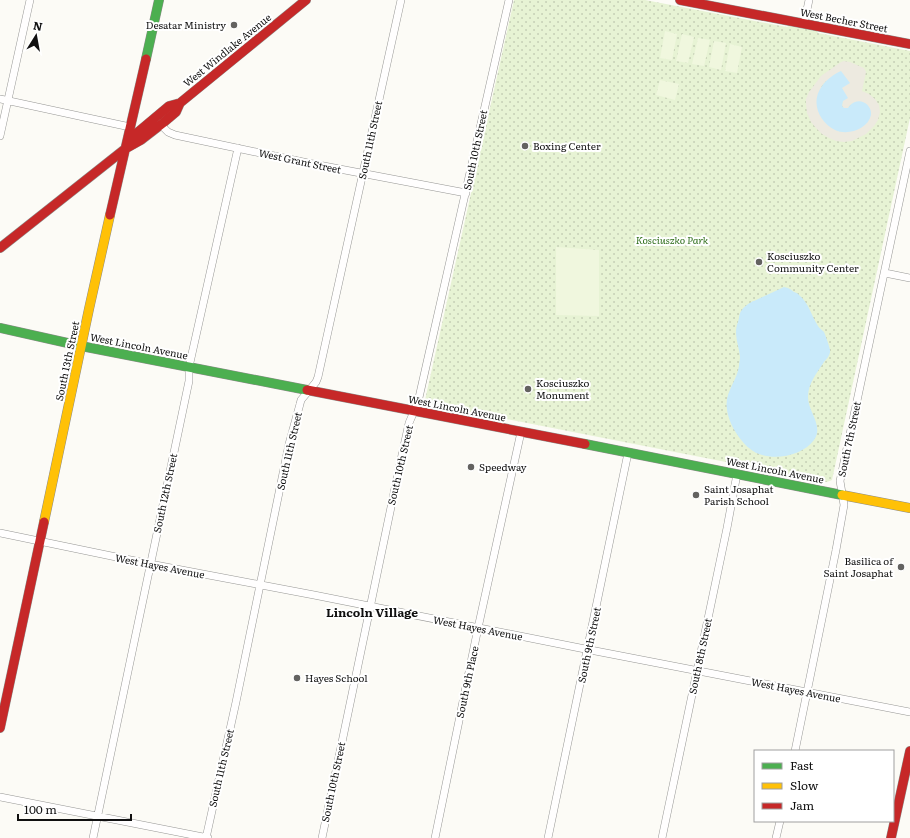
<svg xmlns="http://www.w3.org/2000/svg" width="910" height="838" viewBox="0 0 910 838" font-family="Literata,serif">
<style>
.park{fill:url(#park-dots)}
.pitch{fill:#f0f7de}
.plaza{fill:#edeae0;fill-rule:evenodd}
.water{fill:#c9eafa}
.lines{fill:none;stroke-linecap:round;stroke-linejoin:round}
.street-casing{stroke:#969694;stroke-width:8}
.fast-casing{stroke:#8d8c8a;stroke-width:10}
.slow-casing{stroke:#8d8c8a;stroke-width:10}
.jam-casing{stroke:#8d8c8a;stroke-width:10}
.street{stroke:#fffefe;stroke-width:7}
.fast{stroke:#4caf50;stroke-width:9}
.slow{stroke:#ffc107;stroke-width:9}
.jam{stroke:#c62828;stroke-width:9}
.poi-dot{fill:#636260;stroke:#fff;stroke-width:1.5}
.labels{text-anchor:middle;stroke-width:4;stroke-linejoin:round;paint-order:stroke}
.street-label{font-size:10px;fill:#101010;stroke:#fff}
.poi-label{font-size:10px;fill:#101010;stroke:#fff;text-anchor:start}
.park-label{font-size:10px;font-style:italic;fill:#2e6e1a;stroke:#fff}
.quarter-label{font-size:12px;font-weight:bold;fill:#101010;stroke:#fff}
</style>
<defs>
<pattern id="park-dots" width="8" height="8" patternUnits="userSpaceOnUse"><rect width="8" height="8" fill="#e7f3d4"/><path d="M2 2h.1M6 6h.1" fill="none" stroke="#c5cfb5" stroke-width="1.8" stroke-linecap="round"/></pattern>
</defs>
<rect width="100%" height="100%" fill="#fcfbf6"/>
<path class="park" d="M514,0H645L787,27L789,26L817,31L818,33L910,51V118L832,480L827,482L425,403V400Z"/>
<path class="pitch" d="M665,31L677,34L672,60L660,58Z
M682,34L694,37L688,63L676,61Z
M698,38L710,40L704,66L692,64Z
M714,41L726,43L721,70L709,67Z
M730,44L742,47L737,73L725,71Z
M660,80L679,84L675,100L656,95Z
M556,247L599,250V316L556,315Z"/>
<path class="plaza" d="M844,61L850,62L864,68L866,72L862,91L869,94L875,99L879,105L880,112L878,120L874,126L866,134L852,141L844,142L836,141L829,138L822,134L816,128L811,122L807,113L806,104V99L809,92L821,76L841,62ZM841,71L843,101L842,106L844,108H848L852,103L847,132L837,131L821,87L825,82Z"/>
<path class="water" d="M841,71L850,83L842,88L848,98L843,101L842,106L844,108H848C850,105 852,103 855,102C863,99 872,106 871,115C868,129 848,136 835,130C819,122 810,102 822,86C826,80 834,74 841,71Z
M784,287C789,288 790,289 794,292C796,293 798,293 799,295C809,303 811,315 818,326C819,328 822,330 824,332C825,334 831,350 830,352C830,355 826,360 824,362C817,373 808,383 808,397C808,412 824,426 814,440C801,458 765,463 749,448C739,440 728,422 727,409C724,393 737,381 739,366C739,363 740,360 740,357C739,345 733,334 738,322C739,319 739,316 740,313C743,307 748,304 753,301H754Z"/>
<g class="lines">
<defs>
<path id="street" d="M804,24L809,0
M0,99L130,127
M161,125L168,132L175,135L308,163L466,193
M0,136L30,0
M885,273L910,278
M0,533L150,564L314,595L580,648L910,712
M795,751L836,550L844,505L840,481L910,151
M0,797L208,838
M93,838L189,381V367L238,148
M206,838L236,702L289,444L300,404L301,400L316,382L318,377L401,0
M322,838L400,464L409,423L418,402L509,0
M435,838L478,628L521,432
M548,838L628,453
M662,838L727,528L737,474
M776,838L780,821"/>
<path id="fast" d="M146,59L159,0
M0,328L81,346L307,390
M585,444L842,495"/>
<path id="slow" d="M842,495L910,508
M44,522L89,309L110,215"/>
<path id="jam" d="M680,0L910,44
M127,146L138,132L169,106L180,103L306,0
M110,215L146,59
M0,248L125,149L141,140L163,123L176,112L180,103
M307,390L585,444
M0,728L44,522
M891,838L910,751"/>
</defs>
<use href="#street" class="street-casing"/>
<use href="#fast" class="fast-casing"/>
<use href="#slow" class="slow-casing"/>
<use href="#jam" class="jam-casing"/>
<use href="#street" class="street"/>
<use href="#fast" class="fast"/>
<use href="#slow" class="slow"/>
<use href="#jam" class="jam"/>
</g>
<g class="poi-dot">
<circle cx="234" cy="25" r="4"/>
<circle cx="525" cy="146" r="4"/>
<circle cx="759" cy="262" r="4"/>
<circle cx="528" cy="389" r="4"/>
<circle cx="471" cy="467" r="4"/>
<circle cx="696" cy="495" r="4"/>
<circle cx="901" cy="567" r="4"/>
<circle cx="297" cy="678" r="4"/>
</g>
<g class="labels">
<g class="street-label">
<text transform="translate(844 20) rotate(11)" y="4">West Becher Street</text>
<text transform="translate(227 50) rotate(-39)" y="4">West Windlake Avenue</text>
<text transform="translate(370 140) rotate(-78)" y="4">South 11th Street</text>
<text transform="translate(475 150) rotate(-78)" y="4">South 10th Street</text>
<text transform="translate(300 161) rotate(12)" y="4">West Grant Street</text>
<text transform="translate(139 346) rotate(11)" y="4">West Lincoln Avenue</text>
<text transform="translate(67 361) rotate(-78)" y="4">South 13th Street</text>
<text transform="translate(457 408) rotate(11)" y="4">West Lincoln Avenue</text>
<text transform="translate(849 439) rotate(-78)" y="4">South 7th Street</text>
<text transform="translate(289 451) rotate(-77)" y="4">South 11th Street</text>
<text transform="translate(400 465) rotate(-77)" y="4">South 10th Street</text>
<text transform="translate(775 470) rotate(11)" y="4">West Lincoln Avenue</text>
<text transform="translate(165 493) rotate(-78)" y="4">South 12th Street</text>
<text transform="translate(160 566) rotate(11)" y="4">West Hayes Avenue</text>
<text transform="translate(478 628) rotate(11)" y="4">West Hayes Avenue</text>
<text transform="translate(589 645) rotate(-78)" y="4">South 9th Street</text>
<text transform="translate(700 656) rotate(-78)" y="4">South 8th Street</text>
<text transform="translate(467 682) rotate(-78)" y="4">South 9th Place</text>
<text transform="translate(796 690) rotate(11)" y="4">West Hayes Avenue</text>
<text transform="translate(221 768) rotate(-77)" y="4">South 11th Street</text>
<text transform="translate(333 782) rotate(-78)" y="4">South 10th Street</text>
</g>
<g class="poi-label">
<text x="226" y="29" text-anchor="end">Desatar Ministry</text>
<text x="533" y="150">Boxing Center</text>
<text x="767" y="260">Kosciuszko<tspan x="767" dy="12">Community Center</tspan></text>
<text x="536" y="387">Kosciuszko<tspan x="536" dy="12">Monument</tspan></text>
<text x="479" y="471">Speedway</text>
<text x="704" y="493">Saint Josaphat<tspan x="704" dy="12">Parish School</tspan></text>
<text x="893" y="565" text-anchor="end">Basilica of<tspan x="893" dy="12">Saint Josaphat</tspan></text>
<text x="305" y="682">Hayes School</text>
</g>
<g class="park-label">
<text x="672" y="244">Kosciuszko Park</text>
</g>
<g class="quarter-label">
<text x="372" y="617">Lincoln Village</text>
</g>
</g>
<rect x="754" y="750" width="140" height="72" fill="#ffffff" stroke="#9f9f9f"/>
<rect x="762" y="763" width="20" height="6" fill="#4caf50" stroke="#9f9f9f"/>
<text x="790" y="770" font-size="12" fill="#101010">Fast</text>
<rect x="762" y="783" width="20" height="6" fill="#ffc107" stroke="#9f9f9f"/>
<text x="790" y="790" font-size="12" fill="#101010">Slow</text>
<rect x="762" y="803" width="20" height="6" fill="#c62828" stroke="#9f9f9f"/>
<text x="790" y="810" font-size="12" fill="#101010">Jam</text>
<g transform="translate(36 36) rotate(11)" stroke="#ffffff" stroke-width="3" paint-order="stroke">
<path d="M0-3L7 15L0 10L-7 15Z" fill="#101010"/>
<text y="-6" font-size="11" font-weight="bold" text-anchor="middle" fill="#101010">N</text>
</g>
<path d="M18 814v6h113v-6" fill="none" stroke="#101010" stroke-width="2"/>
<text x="24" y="814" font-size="12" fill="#101010" stroke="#ffffff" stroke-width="3" paint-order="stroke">100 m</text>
</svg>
